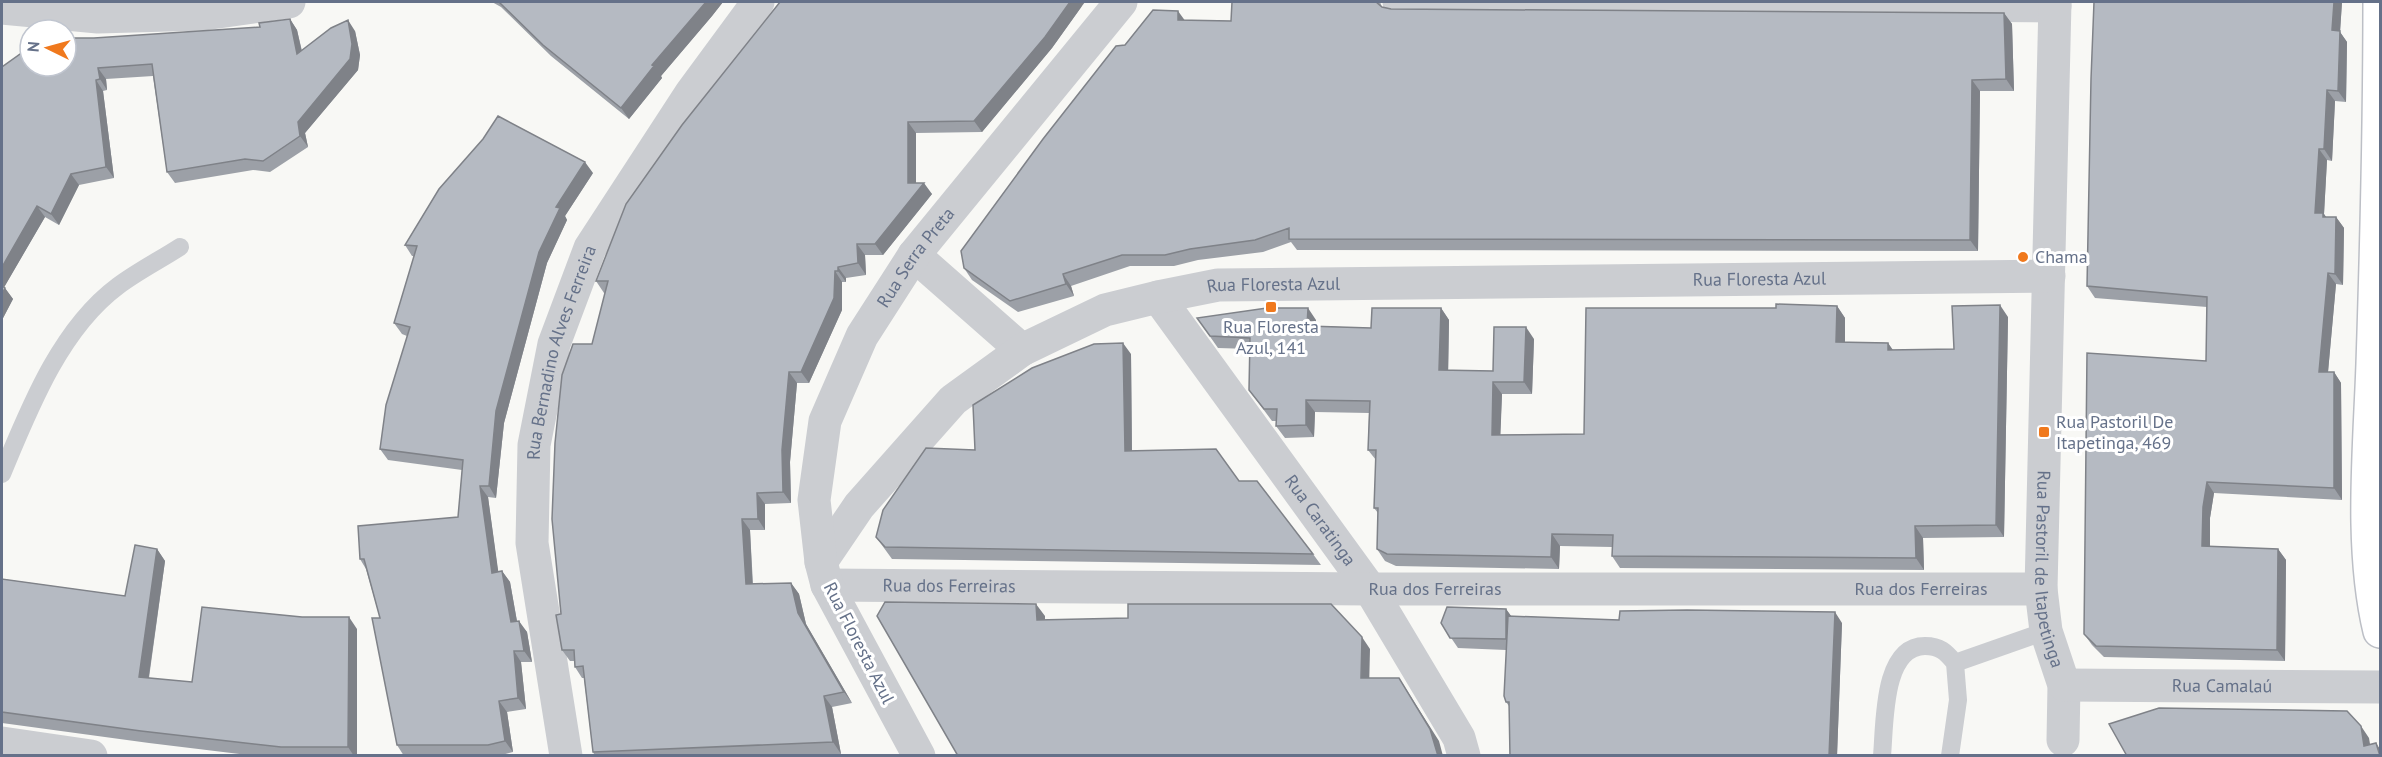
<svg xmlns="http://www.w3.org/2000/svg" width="2382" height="757" viewBox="0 0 2382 757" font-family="'PT Sans',sans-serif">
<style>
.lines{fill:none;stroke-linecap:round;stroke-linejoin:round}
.secondary-casing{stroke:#bcbfc6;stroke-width:36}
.service{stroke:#cbcdd1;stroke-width:18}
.minor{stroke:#cbcdd1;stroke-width:33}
.secondary{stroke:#fff;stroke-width:33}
.wall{fill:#9ca0a7}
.shaded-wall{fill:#7f8288}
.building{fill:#b5bac2;stroke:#7f8288;stroke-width:1.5}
.poi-dot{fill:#f0791d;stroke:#fff;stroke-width:2}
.labels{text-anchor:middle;stroke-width:6;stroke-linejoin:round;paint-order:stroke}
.poi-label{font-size:18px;fill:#657189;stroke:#fff;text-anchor:start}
.street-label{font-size:18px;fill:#657189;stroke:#fff}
</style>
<rect width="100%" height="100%" fill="#f8f8f5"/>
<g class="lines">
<defs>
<path id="secondary" d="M2380,2C2380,123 2377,243 2373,364C2370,449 2360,548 2380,631"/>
</defs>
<use href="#secondary" class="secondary-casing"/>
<path class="service" d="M2,474C29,409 60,329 118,286C138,271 160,260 180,247
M1882,756C1885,724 1882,646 1925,646C1940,646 1946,652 1955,663L2046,631
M1950,756L1958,700L1955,663"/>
<g class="minor">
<path d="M1399,2L2055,6"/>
<path id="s1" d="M2055,2L2041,589L2046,631L2064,685L2063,740"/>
<path d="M2,8L98,17L204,14L289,2"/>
<path d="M914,255L1022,350"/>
<path id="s2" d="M1158,297L1370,589L1459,738L1464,756"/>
<path id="s3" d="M821,562L859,506L953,400L1022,350L1105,310L1158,297L1218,285L2049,276"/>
<path id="s4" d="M827,585L1370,589H2041"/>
<path id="s5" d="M2064,685L2380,687"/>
<path d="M2,743L91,756"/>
<path id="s6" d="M566,756L532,543L534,445L554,344L590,248L691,93L758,2"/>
<path id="s7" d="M919,756L827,585L821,562L814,500L825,421L862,336L914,255L1121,2"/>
</g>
<use href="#secondary" class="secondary"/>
</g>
<path class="wall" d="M492,2H723L712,16L661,76L662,78L629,119L551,56L501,7Z
M1380,2L1382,7L1391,9L2004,13L2012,24L2014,91H1980L1978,251L1297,250L1291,242L1263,252L1198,260L1174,266H1130L1071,286L1074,296L1018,312L972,280L964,268L1125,45L1185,20L1231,21Z
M2094,2H2342L2340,32L2347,42L2346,102L2335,101L2332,161L2327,160L2324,214L2326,217H2336L2344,228L2343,285L2336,284L2328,372H2334L2341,383L2342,500L2214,493L2210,518V546L2278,549L2286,560L2285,661L2104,657L2092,645L2084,634L2206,361L2207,307L2095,298L2087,286Z
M1082,6L1052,48L982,132L916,133V183L932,194L883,255H865L866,275L846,278V282H842V310L809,383H797L790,462L791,503L765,504V530H750L753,584L791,583L799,594L806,624L852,703L832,707L841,754L795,756H595L593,752L584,678H582L575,667L574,661H570L562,650L561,614L592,344L605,293H604L596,281Z
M290,19L297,30L302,51L355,31L360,55L358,70L305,133L308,147L270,172L253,170L175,183L167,172L153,76L106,79L107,90L103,91L114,178L79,185L59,225L45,217L4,287L13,299L2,320V67L260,27Z
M593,173L565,216L567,220L547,263L504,423L496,498L488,497L498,572L502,571L510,582L517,621L527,632L532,662H521L526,709L507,712L513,752L498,756H404L397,745L380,618L366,569L360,559L458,517L462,470L388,460L380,449L407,336L402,334L394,323L414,256H412L405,245Z
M1837,306L1845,318V342L1888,343L1893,350L1954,349L2008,317L2004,537L1923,538L1924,570L1620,568L1612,556V547L1560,546L1559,569L1396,566L1385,561L1377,549L1378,513L1374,508L1376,460L1368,450L1369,413L1315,412L1314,437L1285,438L1276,426V421H1272L1249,390L1250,349L1218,348L1197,318L1316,320V326L1371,328L1441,308L1449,320L1448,370L1493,371L1534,339L1532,394H1502L1500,435L1584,434L1776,308Z
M1131,354L1132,451L1239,481L1313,554L1321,565L892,559L876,537L975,450Z
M157,549L165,561L149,678L192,682L357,629V756H257L149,743L2,723V579L125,596Z
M1506,609L1511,616L1619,620L1842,623L1837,756H1510L1509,706L1506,702V650L1458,648L1441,623Z"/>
<path class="shaded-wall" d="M706,2H723L712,16L661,76L662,78L629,119L621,108L652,65Z
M1070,2H1085L1082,6L1052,48L982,132L974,121Z
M2334,2H2342L2340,32L2347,42L2346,102L2338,91L2332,30Z
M1178,11L1186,22L1178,20Z
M2004,13L2012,24L2014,91L2006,79Z
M290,19L297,30L305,66L297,54Z
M348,20L355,31L360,55L358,70L305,133L308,147L300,136L298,122Z
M98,68L106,79L107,90L100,79Z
M96,80L103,91L114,178L106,167Z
M1972,80L1980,91L1978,251L1970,240Z
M2327,90L2335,101L2332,161L2324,149Z
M908,122L916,133V193L924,183L932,194L883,255L875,244L908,183Z
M2319,149L2327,160L2324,214L2331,224L2315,213Z
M585,162L593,173L565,216L567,220L547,263L504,423L496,498L489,486L496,411L539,252L556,207Z
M71,174L79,185L59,225L51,214Z
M37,206L45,217L2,291V267Z
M2336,217L2344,228L2343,285L2335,274Z
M857,244L865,255L866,275L858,263Z
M838,267L846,278V282L838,271Z
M835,271L842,282V310L809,383L801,372Z
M2328,273L2336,284L2327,383L2319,372Z
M1063,274L1071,286L1074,296L1066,284Z
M5,288L13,299L2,320V294Z
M2000,305L2008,317L2004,537L1996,525Z
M1837,306L1845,318V354L1836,342Z
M1308,308L1316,320V338L1307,326Z
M1441,308L1449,320L1448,382L1439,370Z
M1526,327L1534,339L1532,394L1524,382Z
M1123,343L1131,354L1132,462L1125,451Z
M1888,343L1896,355L1888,350Z
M789,372L797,383L790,462L791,503L783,492L782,450Z
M2334,372L2341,383L2342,500L2334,488Z
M1493,382L1502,394L1500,447L1492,435Z
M1306,400L1315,412L1314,437L1306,425Z
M2207,482L2214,493L2210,518V557L2202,546L2203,507Z
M480,486L488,497L500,584L492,573Z
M757,493L765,504V530L758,519Z
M742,519L750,530L753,595L746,584Z
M1915,526L1923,538L1924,570L1916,558Z
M1552,534L1560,546L1559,569L1551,557Z
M157,549L165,561L147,689L139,677Z
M2278,549L2286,560L2285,661L2277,650Z
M502,571L510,582L519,633L511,622Z
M791,583L799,594L806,624L852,703L844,692L798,613Z
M1036,604L1045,616V632L1037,620Z
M1506,609L1514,620L1506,639Z
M1835,612L1842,623L1837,756H1829Z
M349,617L357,629V756H354L348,747Z
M519,621L527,632L532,662L524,651Z
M1362,637L1370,649L1369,690L1361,678Z
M514,651L521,662L526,709L518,698Z
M1399,678L1439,741L1443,756H1438Z
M824,696L832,707L841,754L833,742Z
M499,701L507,712L513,752L505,741Z
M2361,726L2369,738L2372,756L2364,746Z
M2376,743L2380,749V756Z"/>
<path class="building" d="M499,2H706L652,65L654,66L621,108L543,45Z
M780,2H1070L1045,37L974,121L908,122V183H924L875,244H857L858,263L838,267V271H835L834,298L801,372H789L782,450L783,492L757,493L758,519H742L746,584L791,583L798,613L844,692L824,696L833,742L593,752L583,666L575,667L574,650H562L556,615L561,614L552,519L555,443L562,375L573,344H592L608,281H596L626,204L682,125Z
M1232,2H1376L1382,7L1391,9L2004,13L2006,79L1972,80L1970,240L1289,239V228L1255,240L1190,249L1165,255H1122L1063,274L1066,284L1010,301L964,268L961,251L1043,139L1116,46L1125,45L1153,10L1178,11V20L1231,21Z
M2094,2H2334L2332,30L2340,31L2338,91L2327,90L2324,149H2319L2315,213H2323V217H2336L2335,274L2328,273L2319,372H2334V488L2207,482L2203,507L2202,546L2278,549L2277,650L2096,646L2084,634L2087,353L2206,361L2207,297L2087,286L2091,79Z
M290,19L297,54L331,28L348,20L352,44L350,59L298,122L300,136L263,161L245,159L167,172L152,64L98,68L100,79L96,80L106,167L71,174L51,214L37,206L2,267V67L30,47V66H66V38H94L260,27L259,23Z
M498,116L585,162L556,207L560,208L539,252L496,411L489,486H480L492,573L502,571L511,622L519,621L524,651H514L518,698L499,701L505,741L488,745H397L372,618H380L364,559H360L358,526L458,517L463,460L380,449L386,405L410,327L394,323L417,246L405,245L439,189L483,139Z
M2,286L5,288L2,294Z
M1776,304L1837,306L1836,342L1888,343V350L1954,349L1952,306L2000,305L1996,525L1915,526L1916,558L1612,556L1613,535L1552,534L1551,557L1387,554L1377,549L1378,508H1374L1376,450H1368L1370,401L1306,400V425L1276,426L1277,409H1264L1249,390L1250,338L1210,336L1197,318L1267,308H1308L1307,326L1371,328L1372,308H1441L1439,370L1493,371L1494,327H1526L1524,382H1493L1492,435L1584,434L1586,308H1776Z
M1123,343L1125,451L1216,449L1239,481H1257L1313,554L885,547L876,537L883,510L926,448L975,450L973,405L1032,368L1094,344Z
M135,545L157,549L139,677L192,682L202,607L302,617H349L348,747H281L141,731L2,712V579L125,596Z
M885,602L1036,604L1037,620L1128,618V604H1331L1362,637L1361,678H1399L1430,729L1438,756H958L877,616Z
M1447,607L1506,609V639L1450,638L1441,623Z
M1687,610L1835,612L1829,756H1510L1509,702H1506L1504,696L1508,616L1619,620L1620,611Z
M2159,708L2347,711L2361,726L2364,746L2376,743L2380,756H2127L2109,724Z"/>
<g class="poi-dot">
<circle cx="2023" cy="257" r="6"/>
<rect x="1265" y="301" width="12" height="12" rx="3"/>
<rect x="2038" y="426" width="12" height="12" rx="3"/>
</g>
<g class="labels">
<g class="poi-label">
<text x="2035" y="263">Chama</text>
<text x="1271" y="333" text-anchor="middle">Rua Floresta<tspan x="1271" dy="21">Azul, 141</tspan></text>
<text x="2056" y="428">Rua Pastoril De<tspan x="2056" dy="21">Itapetinga, 469</tspan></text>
</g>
<g class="street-label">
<text dy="6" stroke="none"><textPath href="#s7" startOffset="548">Rua Serra Preta</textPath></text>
<text dy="6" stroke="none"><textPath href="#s3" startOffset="1044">Rua Floresta Azul</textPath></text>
<text dy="6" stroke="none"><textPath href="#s3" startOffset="558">Rua Floresta Azul</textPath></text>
<text dy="6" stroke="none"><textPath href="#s6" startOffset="410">Rua Bernadino Alves Ferreira</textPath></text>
<text dy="6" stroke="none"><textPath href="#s2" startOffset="276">Rua Caratinga</textPath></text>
<text dy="6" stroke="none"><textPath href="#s1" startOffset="568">Rua Pastoril de Itapetinga</textPath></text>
<text dy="6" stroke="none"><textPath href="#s4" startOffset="122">Rua dos Ferreiras</textPath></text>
<text dy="6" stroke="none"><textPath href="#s4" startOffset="608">Rua dos Ferreiras</textPath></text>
<text dy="6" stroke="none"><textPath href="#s4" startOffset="1094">Rua dos Ferreiras</textPath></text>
<text transform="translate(859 643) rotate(63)" y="6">Rua Floresta Azul</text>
<text dy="6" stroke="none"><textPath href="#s5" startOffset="158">Rua Camalaú</textPath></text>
</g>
</g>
<rect width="2382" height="757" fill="none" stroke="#657189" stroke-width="6"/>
<g transform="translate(48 48) rotate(275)"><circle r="28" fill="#ffffff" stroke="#c1c6d0" stroke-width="1.5"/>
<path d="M0-4.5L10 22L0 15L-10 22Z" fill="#f0791d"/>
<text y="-9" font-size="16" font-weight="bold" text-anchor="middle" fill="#657189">N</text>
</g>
</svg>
